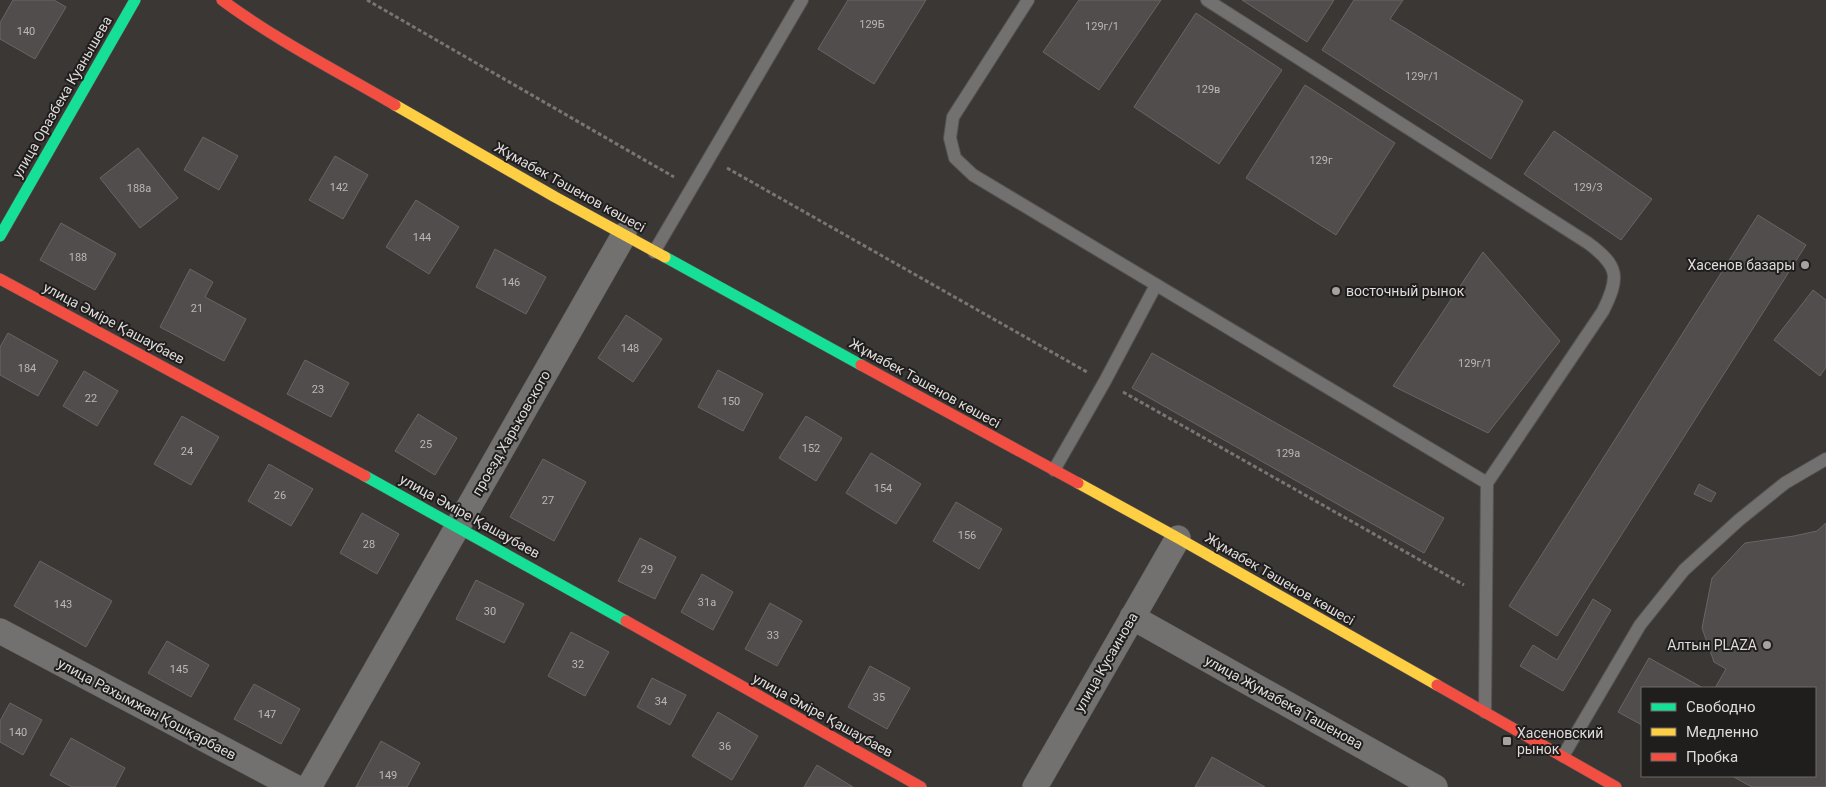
<svg xmlns="http://www.w3.org/2000/svg" width="1826" height="787" viewBox="0 0 1826 787" font-family="Roboto,sans-serif">
<style>
.building{fill:#504d4c;stroke:#686664}
.lines{fill:none;stroke-linecap:round;stroke-linejoin:round}
.lane-casing{stroke:#575453;stroke-width:14}
.street-casing{stroke:#575453;stroke-width:26}
.fast-casing{stroke:#575453;stroke-width:12}
.slow-casing{stroke:#575453;stroke-width:12}
.jam-casing{stroke:#575453;stroke-width:12}
.path{stroke:#777575;stroke-width:3;stroke-dasharray:4 2.5;stroke-linecap:butt}
.lane{stroke:#737170;stroke-width:12}
.street{stroke:#737170;stroke-width:25}
.fast{stroke:#16e098;stroke-width:11}
.slow{stroke:#ffcf43;stroke-width:11}
.jam{stroke:#f24e42;stroke-width:11}
.poi-dot{fill:#a5a2a0;stroke:#201e1d;stroke-width:2}
.labels{text-anchor:middle;stroke-width:4;stroke-linejoin:round;paint-order:stroke}
.number-label{font-size:11px;fill:#bab8b6}
.street-label{font-size:14px;fill:#dedbda;stroke:#201e1d}
.poi-label{font-size:14px;fill:#dedbda;stroke:#201e1d;text-anchor:end}
</style>
<rect width="100%" height="100%" fill="#3a3735"/>
<path class="building" d="M13,0H54L66,7L35,59L0,39V23Z
M848,0H926L874,84L818,49Z
M1079,0H1161L1099,90L1043,52Z
M1242,0H1334L1307,42Z
M1354,0H1403L1390,19L1523,101L1491,159L1322,50Z
M1196,13L1282,70L1219,164L1134,107Z
M1305,85L1395,143L1336,235L1246,178Z
M1554,131L1652,199L1621,240L1524,174Z
M203,137L238,156L219,190L184,170Z
M138,148L178,198L140,228L100,178Z
M335,156L368,175L343,219L309,200Z
M416,200L459,227L429,274L386,247Z
M1758,215L1806,245L1557,636L1509,606Z
M61,223L116,254L95,290L40,260Z
M495,249L546,277L526,314L476,287Z
M1483,252L1560,341L1488,433L1393,386Z
M190,269L213,282L205,297L246,319L224,361L160,327Z
M1813,290L1826,300V367L1820,376L1774,340Z
M626,315L662,339L633,382L598,358Z
M8,333L58,361L38,396L0,375V347Z
M1152,353L1444,518L1424,553L1132,388Z
M305,360L349,383L331,417L287,394Z
M718,370L763,394L743,431L698,407Z
M84,371L118,391L97,426L63,406Z
M418,414L457,438L435,475L395,451Z
M182,416L219,437L191,485L154,464Z
M806,416L842,438L816,481L779,458Z
M871,453L921,484L896,524L846,493Z
M543,459L586,482L554,541L510,517Z
M269,464L313,489L291,526L248,501Z
M1699,484L1716,493L1711,502L1694,494Z
M956,502L1002,529L979,569L933,541Z
M362,513L399,534L377,574L340,553Z
M1826,523V787H1752L1732,776H1815V688H1715L1726,669L1714,662L1702,628L1712,578L1745,543L1794,536L1817,531Z
M640,538L676,557L655,599L618,581Z
M40,561L112,601L86,647L14,606Z
M702,574L733,592L713,630L681,612Z
M476,580L524,604L504,643L456,619Z
M1593,599L1611,610L1563,691L1520,666L1533,645L1557,660Z
M770,603L802,621L777,666L745,649Z
M571,632L609,652L585,696L548,676Z
M167,641L209,665L191,697L148,673Z
M1649,658L1703,688H1642V725L1618,712Z
M870,666L910,688L887,729L848,707Z
M652,678L686,695L670,725L637,707Z
M254,684L300,709L281,744L234,719Z
M10,703L42,720L23,755L0,742V721Z
M718,712L758,736L732,780L692,756Z
M71,738L125,768L115,787H72L50,775Z
M381,741L420,763L407,787H356Z
M1212,757L1265,787H1195Z
M817,765L853,787H804Z"/>
<g class="lines">
<defs>
<path id="lane" d="M1028,0L953,117L950,138L955,158L973,175L1487,483
M1207,0L1588,243C1619,266 1620,277 1603,311L1487,483L1485,712
M654,252L802,0
M1054,470L1105,381L1156,285
M1563,756L1640,625L1684,570L1739,520L1785,483L1826,459"/>
<path id="street" d="M1132,617L1435,787
M0,631L295,787
M309,787L624,235
M1035,787L1178,538"/>
<path id="fast" d="M0,236L135,0
M665,257L861,365
M365,476L626,621"/>
<path id="slow" d="M395,105L555,197L665,257
M1078,483L1178,538L1437,685"/>
<path id="jam" d="M222,0C276,40 337,71 395,105
M0,279L365,476
M861,365L1078,483
M626,621L921,787
M1437,685L1616,787"/>
</defs>
<use href="#lane" class="lane-casing"/>
<use href="#street" class="street-casing"/>
<use href="#fast" class="fast-casing"/>
<use href="#slow" class="slow-casing"/>
<use href="#jam" class="jam-casing"/>
<path class="path" d="M367,0L674,177
M727,168L1087,372
M1123,392L1464,585"/>
<use href="#lane" class="lane"/>
<use href="#street" class="street"/>
<use href="#fast" class="fast"/>
<use href="#slow" class="slow"/>
<use href="#jam" class="jam"/>
</g>
<g class="poi-dot">
<circle cx="1805" cy="265" r="5"/>
<circle cx="1336" cy="291" r="5"/>
<circle cx="1767" cy="645" r="5"/>
<rect x="1502" y="736" width="10" height="10" rx="2.5"/>
</g>
<g class="labels">
<g class="number-label">
<text x="872" y="28">129Б</text>
<text x="1102" y="30">129г/1</text>
<text x="26" y="35">140</text>
<text x="1422" y="80">129г/1</text>
<text x="1208" y="93">129в</text>
<text x="1321" y="164">129г</text>
<text x="339" y="191">142</text>
<text x="1588" y="191">129/3</text>
<text x="139" y="192">188а</text>
<text x="422" y="241">144</text>
<text x="78" y="261">188</text>
<text x="511" y="286">146</text>
<text x="197" y="312">21</text>
<text x="630" y="352">148</text>
<text x="1475" y="367">129г/1</text>
<text x="27" y="372">184</text>
<text x="318" y="393">23</text>
<text x="91" y="402">22</text>
<text x="731" y="405">150</text>
<text x="426" y="448">25</text>
<text x="811" y="452">152</text>
<text x="187" y="455">24</text>
<text x="1288" y="457">129а</text>
<text x="883" y="492">154</text>
<text x="280" y="499">26</text>
<text x="548" y="504">27</text>
<text x="967" y="539">156</text>
<text x="369" y="548">28</text>
<text x="647" y="573">29</text>
<text x="707" y="606">31а</text>
<text x="63" y="608">143</text>
<text x="490" y="615">30</text>
<text x="773" y="639">33</text>
<text x="578" y="668">32</text>
<text x="179" y="673">145</text>
<text x="879" y="701">35</text>
<text x="661" y="705">34</text>
<text x="267" y="718">147</text>
<text x="18" y="736">140</text>
<text x="725" y="750">36</text>
<text x="388" y="779">149</text>
</g>
<g class="street-label">
<text transform="translate(62 97) rotate(-60)" y="5">улица Оразбека Куанышева</text>
<text transform="translate(570 187) rotate(29)" y="5">Жұмабек Тәшенов көшесі</text>
<text transform="translate(114 323) rotate(28)" y="5">улица Әміре Қашаубаев</text>
<text transform="translate(925 383) rotate(29)" y="5">Жұмабек Тәшенов көшесі</text>
<text transform="translate(511 433) rotate(-60)" y="5">проезд Харьковского</text>
<text transform="translate(470 516) rotate(29)" y="5">улица Әміре Қашаубаев</text>
<text transform="translate(1280 579) rotate(30)" y="5">Жұмабек Тәшенов көшесі</text>
<text transform="translate(1106 662) rotate(-60)" y="5">улица Кусаинова</text>
<text transform="translate(1284 702) rotate(29)" y="5">улица Жумабека Ташенова</text>
<text transform="translate(147 709) rotate(28)" y="5">улица Рахымжан Қошқарбаев</text>
<text transform="translate(823 715) rotate(29)" y="5">улица Әміре Қашаубаев</text>
</g>
<g class="poi-label">
<text x="1795" y="270">Хасенов базары</text>
<text x="1346" y="296" text-anchor="start">восточный рынок</text>
<text x="1757" y="650">Алтын PLAZA</text>
<text x="1517" y="738" text-anchor="start">Хасеновский<tspan x="1517" dy="16">рынок</tspan></text>
</g>
</g>
<rect x="1641" y="687" width="175" height="90" fill="#201e1d" stroke="#6c6a69"/>
<rect x="1651" y="703" width="25" height="8" fill="#16e098" stroke="#6c6a69"/>
<text x="1686" y="712" font-size="15" fill="#dedbda">Свободно</text>
<rect x="1651" y="728" width="25" height="8" fill="#ffcf43" stroke="#6c6a69"/>
<text x="1686" y="737" font-size="15" fill="#dedbda">Медленно</text>
<rect x="1651" y="753" width="25" height="8" fill="#f24e42" stroke="#6c6a69"/>
<text x="1686" y="762" font-size="15" fill="#dedbda">Пробка</text>
</svg>
